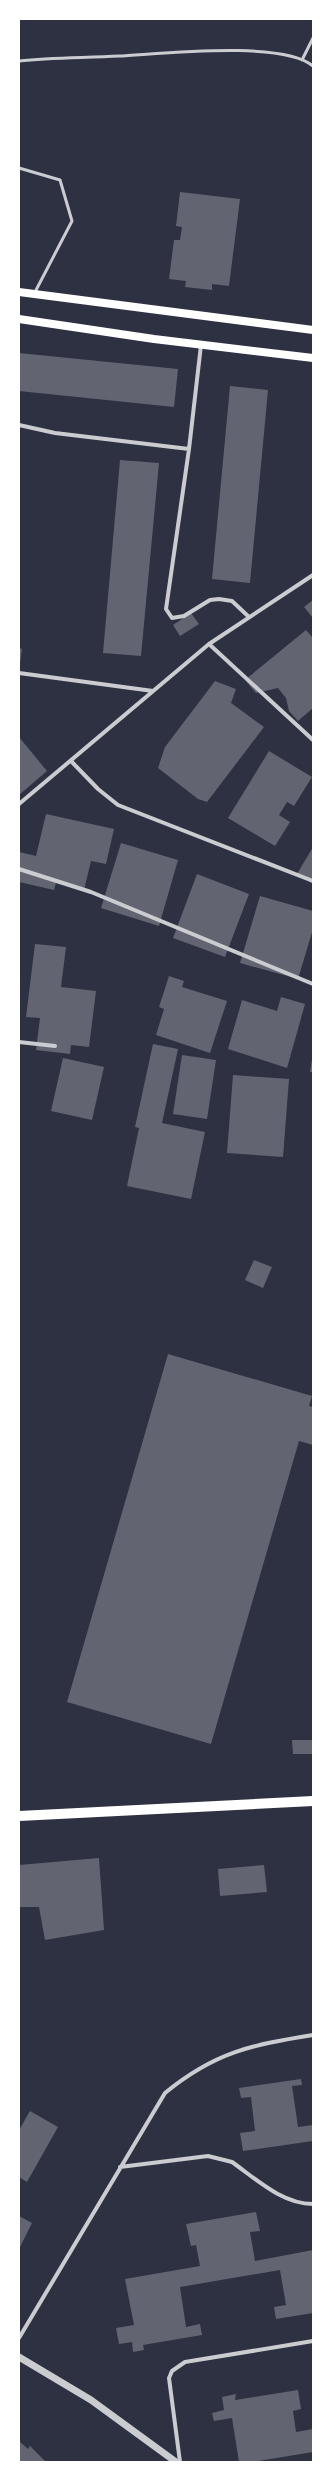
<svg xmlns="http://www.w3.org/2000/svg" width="332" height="2481" viewBox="0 0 332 2481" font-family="Inter,sans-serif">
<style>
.building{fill:#626471}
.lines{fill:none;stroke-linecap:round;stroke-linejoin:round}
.service{stroke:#caccd0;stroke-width:3}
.minor{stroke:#caccd0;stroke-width:4}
.tertiary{stroke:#caccd0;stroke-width:7}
.secondary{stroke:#fff;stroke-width:8}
.primary{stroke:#fff;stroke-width:10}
</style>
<rect width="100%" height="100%" fill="#2d3142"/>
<path class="building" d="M180,192L240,199L229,286L212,284V290L185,287L186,281L169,279L174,240H180L182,227L176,226Z
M19,353L178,369L174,407L19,391Z
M230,386L268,390L250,583L212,579Z
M120,460L159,463L141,656L103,653Z
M313,600V618L304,607Z
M191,613L199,624L180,636L173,625Z
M306,630L313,638V708L298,721L289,711L286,698L278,688L256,693L245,680Z
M19,648L22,649L20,663H19Z
M215,681L236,689L231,703L264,727L207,802L198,799L158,768L165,747Z
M19,737L47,771L19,795Z
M269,751L312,777L294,806L287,802L279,815L290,822L275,846L228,818Z
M46,814L114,829L106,864L91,861L84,890L56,883L54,890L19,882V852L36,856Z
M121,843L178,860L159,926L101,908Z
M313,847V884L297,874Z
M197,874L249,894L225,957L173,938Z
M260,896L313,911V929L298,979L240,963Z
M35,944L66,947L61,987L96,991L89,1047L71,1045L70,1054L36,1050L40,1018L26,1017Z
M169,976L184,981L182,987L227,1001L210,1053L156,1035L164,1009L159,1007Z
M281,997L305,1004L287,1068L228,1049L242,1000L277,1011Z
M153,1044L178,1049L162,1123L205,1132L191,1199L127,1186L139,1128L135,1127Z
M182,1055L216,1060L207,1119L173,1114Z
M63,1058L104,1067L92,1120L51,1111Z
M312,1059H313V1072H310Z
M233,1075L289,1079L283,1157L227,1153Z
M254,1260L272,1267L263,1288L245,1280Z
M168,1354L312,1396L309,1406L313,1407V1445L299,1441L211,1744L67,1702Z
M292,1740H313V1754H293Z
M99,1858L104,1930L45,1940L39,1907H19V1865Z
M264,1865L267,1892L220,1896L218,1869Z
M301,2079L302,2085L292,2086L298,2127L313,2125V2141L243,2151L240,2133L255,2131L251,2097L241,2098L239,2088Z
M30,2111L58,2127L27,2182L19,2177V2130Z
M256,2212L260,2231L250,2232L255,2261L313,2250V2313L276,2319L274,2307L286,2305L280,2270L180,2287L186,2327L200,2324L202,2335L143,2345L144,2350L133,2352L132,2342L119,2344L116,2328L134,2325L125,2279L200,2266L196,2245L191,2246L186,2224Z
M19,2216L32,2223L19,2249Z
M298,2390L301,2409L293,2411L296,2432L313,2429V2452L253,2462H239L232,2418L214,2421L212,2413L224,2410L222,2397L236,2394L235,2400Z
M19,2441L28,2449L30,2446L46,2462H19Z"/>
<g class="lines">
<path class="service" d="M302,60L313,38
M19,61C52,57 86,58 119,56C160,54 283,40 313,66
M19,168L60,180L72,221L34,294"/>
<path class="minor" d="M201,345L189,449L166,609L172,618L184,616L210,600L219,599L232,601L249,617
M19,425L55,433L189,449
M209,644L313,740
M19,673L153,691
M71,761L98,789L118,805L313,881
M19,804L209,644L313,575
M19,869L91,892L313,984
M19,1042L55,1046
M120,2167L208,2156L232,2162C256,2179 282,2204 313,2204
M19,2338L165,2093C215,2052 251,2045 313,2035
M180,2462L169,2378L172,2371L185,2362L313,2341"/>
<path class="tertiary" d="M19,2357L91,2400L176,2462"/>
<path class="secondary" d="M19,292L313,330
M19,319L154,339L313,358"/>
<path class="primary" d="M19,1816L313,1801"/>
</g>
<rect width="332" height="2481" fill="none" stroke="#ffffff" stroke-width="40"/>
</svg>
